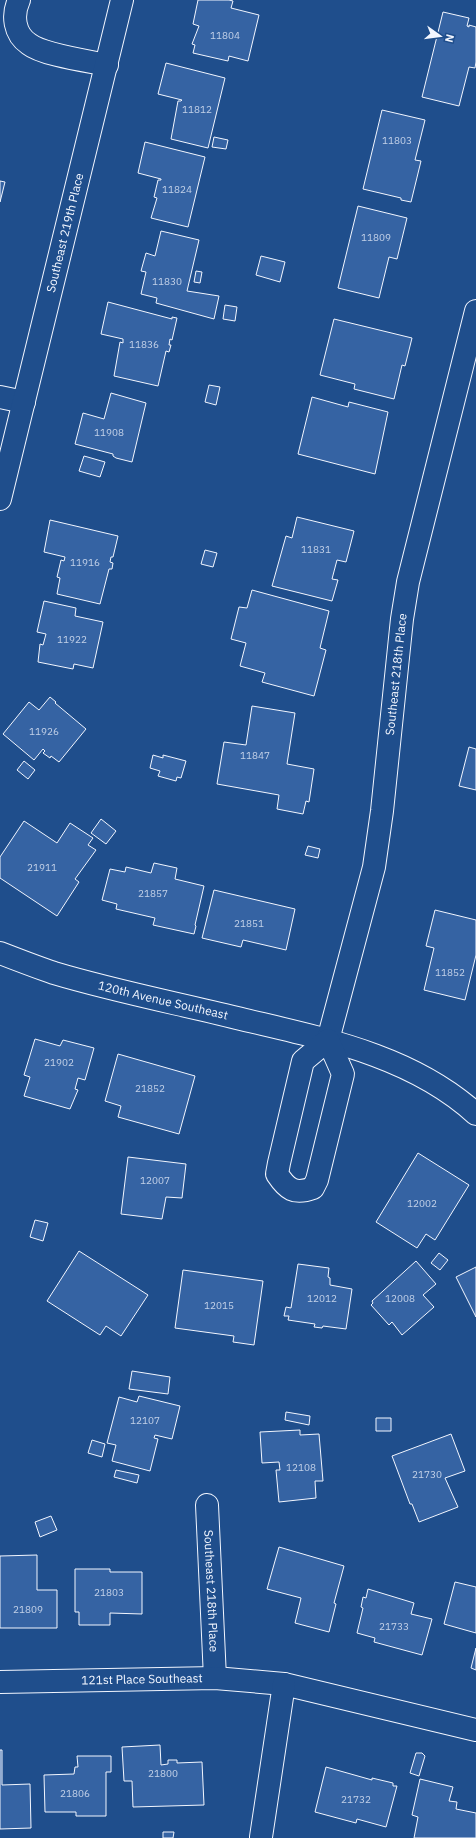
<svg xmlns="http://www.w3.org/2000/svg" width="476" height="1838" viewBox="0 0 476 1838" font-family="'IBM Plex Sans',sans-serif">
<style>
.building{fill:#3563a3;stroke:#f2f6ff}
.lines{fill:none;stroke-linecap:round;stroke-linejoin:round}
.street-casing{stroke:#f2f6ff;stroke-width:24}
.street{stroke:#1f4e8c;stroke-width:22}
.labels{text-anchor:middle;stroke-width:3;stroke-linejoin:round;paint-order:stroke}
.number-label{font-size:10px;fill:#c3d1e8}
.street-label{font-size:12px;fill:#f2f6ff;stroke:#1f4e8c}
</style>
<rect width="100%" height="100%" fill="#1f4e8c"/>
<path class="building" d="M198,0H229L233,1L231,8L259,15L248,61L229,56L228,61L193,53L195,45L192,44L199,26L193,24Z
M443,12L469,18L467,26L469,27V25L476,27V62L475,68L469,67L459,106L422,97Z
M166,63L225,78L208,148L171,139L178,101H181L182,100L158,94Z
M382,110L425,120L415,160L421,161L411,202L401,200V198L363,189Z
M214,137L228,140L226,149L212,147Z
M145,142L205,157L188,227L151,218L157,198L154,197L158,180H161V179L138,173Z
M0,181L5,182L0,202Z
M358,206L407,218L397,259L389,257L379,298L338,288Z
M161,231L199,240L187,291L219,296L214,319L156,303L157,298L141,294L146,272L141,271L146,253L155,256Z
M261,256L285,262L280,282L256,275Z
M196,271L202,272L200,283L194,282Z
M108,302L172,319V317L177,318L172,340L170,339L169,345H171L169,352L166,351L158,386L114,376L120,342L123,343V339L101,334Z
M225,305L237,307L235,321L223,319Z
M334,319L412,338L405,366L402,365L394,399L354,389L355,384L320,375Z
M209,385L220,387L216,405L205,402Z
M111,393L146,403L132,462L116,458L113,456V454L75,444L83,413L104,419Z
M312,397L348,407L349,402L388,412L375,474L298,454Z
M84,456L105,462L100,477L79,471Z
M297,517L354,531L346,562L337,560L332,579L338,580L332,601L272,586L286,536L292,538Z
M50,520L118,536L113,557H111L110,562L113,563L112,569H109L100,604L57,594L60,578L57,577L61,560L64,561L65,557L44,552Z
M205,550L217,553L213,567L201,564Z
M252,590L329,611L320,648L326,650L314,696L262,682L265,673L240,666L246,643L231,639L239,607L247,608Z
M44,601L76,608L75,616L103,622L93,668L74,664L73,669L38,662L40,644L43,645L46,634L37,632Z
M50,697L56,702L55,703L86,729L59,762L51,756L50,758L43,753L45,751L43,749L34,760L3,734L29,702L39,710Z
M252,706L295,713L287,764L314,769L309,802L306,801L303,814L277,809L279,795L217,784L224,742L246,745Z
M469,747L476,749V790L459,786Z
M153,755L163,758V755L186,761L181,778L177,777L176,781L158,776L160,771L150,768Z
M24,761L35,770L28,779L17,770Z
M101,819L116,831L106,844L91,833Z
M24,821L57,843L70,823L93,838L88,845L96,850L75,879L79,882L57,916L0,878V857Z
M308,846L320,849L318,858L305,855Z
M154,863L177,868L175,879L204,886L195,925L196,926L194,934L153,925L155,918L116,909L117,904L102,900L110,869L125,872L126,867L151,873Z
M214,890L295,909L286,950L243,940L241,947L202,938Z
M435,910L476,920V955L465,1000L424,990L434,948L426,946Z
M35,1039L60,1046L63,1040L94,1048L85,1080L78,1078L75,1089L78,1090L70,1109L24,1096L30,1077L24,1075Z
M118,1054L195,1076L179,1134L118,1117L121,1106L105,1101Z
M418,1153L469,1185L435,1240L426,1234L417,1248L376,1222Z
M128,1157L186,1164L182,1198L166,1197L162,1219L121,1214Z
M35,1220L48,1223L43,1241L30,1237Z
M79,1251L148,1295L121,1336L106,1326L100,1335L47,1301Z
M439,1253L448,1260L440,1270L431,1263Z
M416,1261L436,1284L423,1295L434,1307L402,1335L392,1322L389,1325L371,1305L373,1303L372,1301Z
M298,1264L329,1268L328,1277L330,1278V1285L352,1289L346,1329L323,1326L322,1328L314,1327L315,1324L288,1320L289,1316H284L286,1307L291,1308Z
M476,1267V1317L456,1277Z
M183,1270L263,1281L254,1345L233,1342L234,1336L175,1328Z
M132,1371L170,1377L168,1394L129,1389Z
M139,1396L180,1406L172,1439L155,1435L154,1438L158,1439L150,1471L112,1461L116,1445L107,1443L119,1397L137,1402Z
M286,1412L310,1416L309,1425L285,1420Z
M376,1418H391V1431H376Z
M300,1430V1435L319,1434L323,1481H315L316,1498L279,1502L276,1470H280L279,1462L262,1463L260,1432Z
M451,1434L465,1471L445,1478L458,1507L419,1522L412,1504H410L392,1456Z
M92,1440L105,1444L102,1457L88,1453Z
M116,1470L139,1475L137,1483L114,1477Z
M51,1516L57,1530L40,1537L35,1522Z
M279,1547L344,1566L334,1603L336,1604L329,1632L295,1623L301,1598L267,1589Z
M37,1555V1590H57V1628H0V1556Z
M75,1569H110V1572H142V1614L110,1613V1625H79V1612H75Z
M455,1582L476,1587V1633L444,1624Z
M368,1589L414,1603L411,1614L432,1619L422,1655L374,1642L375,1638L357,1633L363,1608L361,1607L363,1597L366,1598Z
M476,1648V1670L471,1668Z
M160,1745L161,1765L168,1764V1760H177V1763L202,1762L204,1805L133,1807L132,1781H124L122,1747Z
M0,1750H2V1785L30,1784L31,1828L0,1829Z
M416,1753H422L425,1756L419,1776L410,1773Z
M77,1756H111V1772H106V1816H76V1812H45L44,1775L74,1774L75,1767H78Z
M326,1767L372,1780V1778L393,1783V1786H397L386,1827L357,1819L356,1823L315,1812Z
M420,1779L453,1787L449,1801L457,1802L456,1809L476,1813V1838H414L418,1817L412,1815Z
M163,1832H174L173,1838H163Z"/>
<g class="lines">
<defs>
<g id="street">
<path d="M19,0C12,15 14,34 29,44C43,55 88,61 107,65"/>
<path d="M0,397L24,402"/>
<path id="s1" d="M0,499L122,0"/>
<path id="s2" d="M0,953C18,960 36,967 54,973C114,991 176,1003 237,1018C320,1038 410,1054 476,1114"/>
<path id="s3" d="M328,1040L374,867L382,811L402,619L408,582L476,311"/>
<path d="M328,1040L343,1074L317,1180L313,1188C294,1195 287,1189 277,1174L279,1163L303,1061Z"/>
<path id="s4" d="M207,1505L215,1678"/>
<path id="s5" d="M0,1682L215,1678L284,1684L476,1730"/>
<path d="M261,1837L284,1684"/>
</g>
</defs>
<use href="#street" class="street-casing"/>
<use href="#street" class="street"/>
</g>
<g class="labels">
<g class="number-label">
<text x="225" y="39">11804</text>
<text x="197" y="113">11812</text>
<text x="397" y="144">11803</text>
<text x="177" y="193">11824</text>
<text x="376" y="241">11809</text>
<text x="167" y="285">11830</text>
<text x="144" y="348">11836</text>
<text x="109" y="436">11908</text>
<text x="316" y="553">11831</text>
<text x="85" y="566">11916</text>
<text x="72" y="643">11922</text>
<text x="44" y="735">11926</text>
<text x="255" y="759">11847</text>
<text x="42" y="871">21911</text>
<text x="153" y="897">21857</text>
<text x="249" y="927">21851</text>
<text x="450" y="976">11852</text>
<text x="59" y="1066">21902</text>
<text x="150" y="1092">21852</text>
<text x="155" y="1184">12007</text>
<text x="422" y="1207">12002</text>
<text x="322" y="1302">12012</text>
<text x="400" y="1302">12008</text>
<text x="219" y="1309">12015</text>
<text x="145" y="1424">12107</text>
<text x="301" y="1471">12108</text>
<text x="427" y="1478">21730</text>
<text x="109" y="1596">21803</text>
<text x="28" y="1613">21809</text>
<text x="394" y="1630">21733</text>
<text x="163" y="1777">21800</text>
<text x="75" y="1797">21806</text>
<text x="356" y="1803">21732</text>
</g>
<g class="street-label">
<text dy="4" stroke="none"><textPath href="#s1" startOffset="274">Southeast 219th Place</textPath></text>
<text dy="4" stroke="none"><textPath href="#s3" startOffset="373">Southeast 218th Place</textPath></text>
<text dy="4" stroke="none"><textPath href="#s2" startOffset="170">120th Avenue Southeast</textPath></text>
<text dy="4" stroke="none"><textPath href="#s4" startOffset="86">Southeast 218th Place</textPath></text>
<text dy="4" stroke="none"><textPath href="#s5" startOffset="142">121st Place Southeast</textPath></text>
</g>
</g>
<g transform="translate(440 36) rotate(104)" stroke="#1f4e8c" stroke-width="3" paint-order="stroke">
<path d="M0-3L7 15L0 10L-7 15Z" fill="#f2f6ff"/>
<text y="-6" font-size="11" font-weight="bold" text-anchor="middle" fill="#f2f6ff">N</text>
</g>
</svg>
